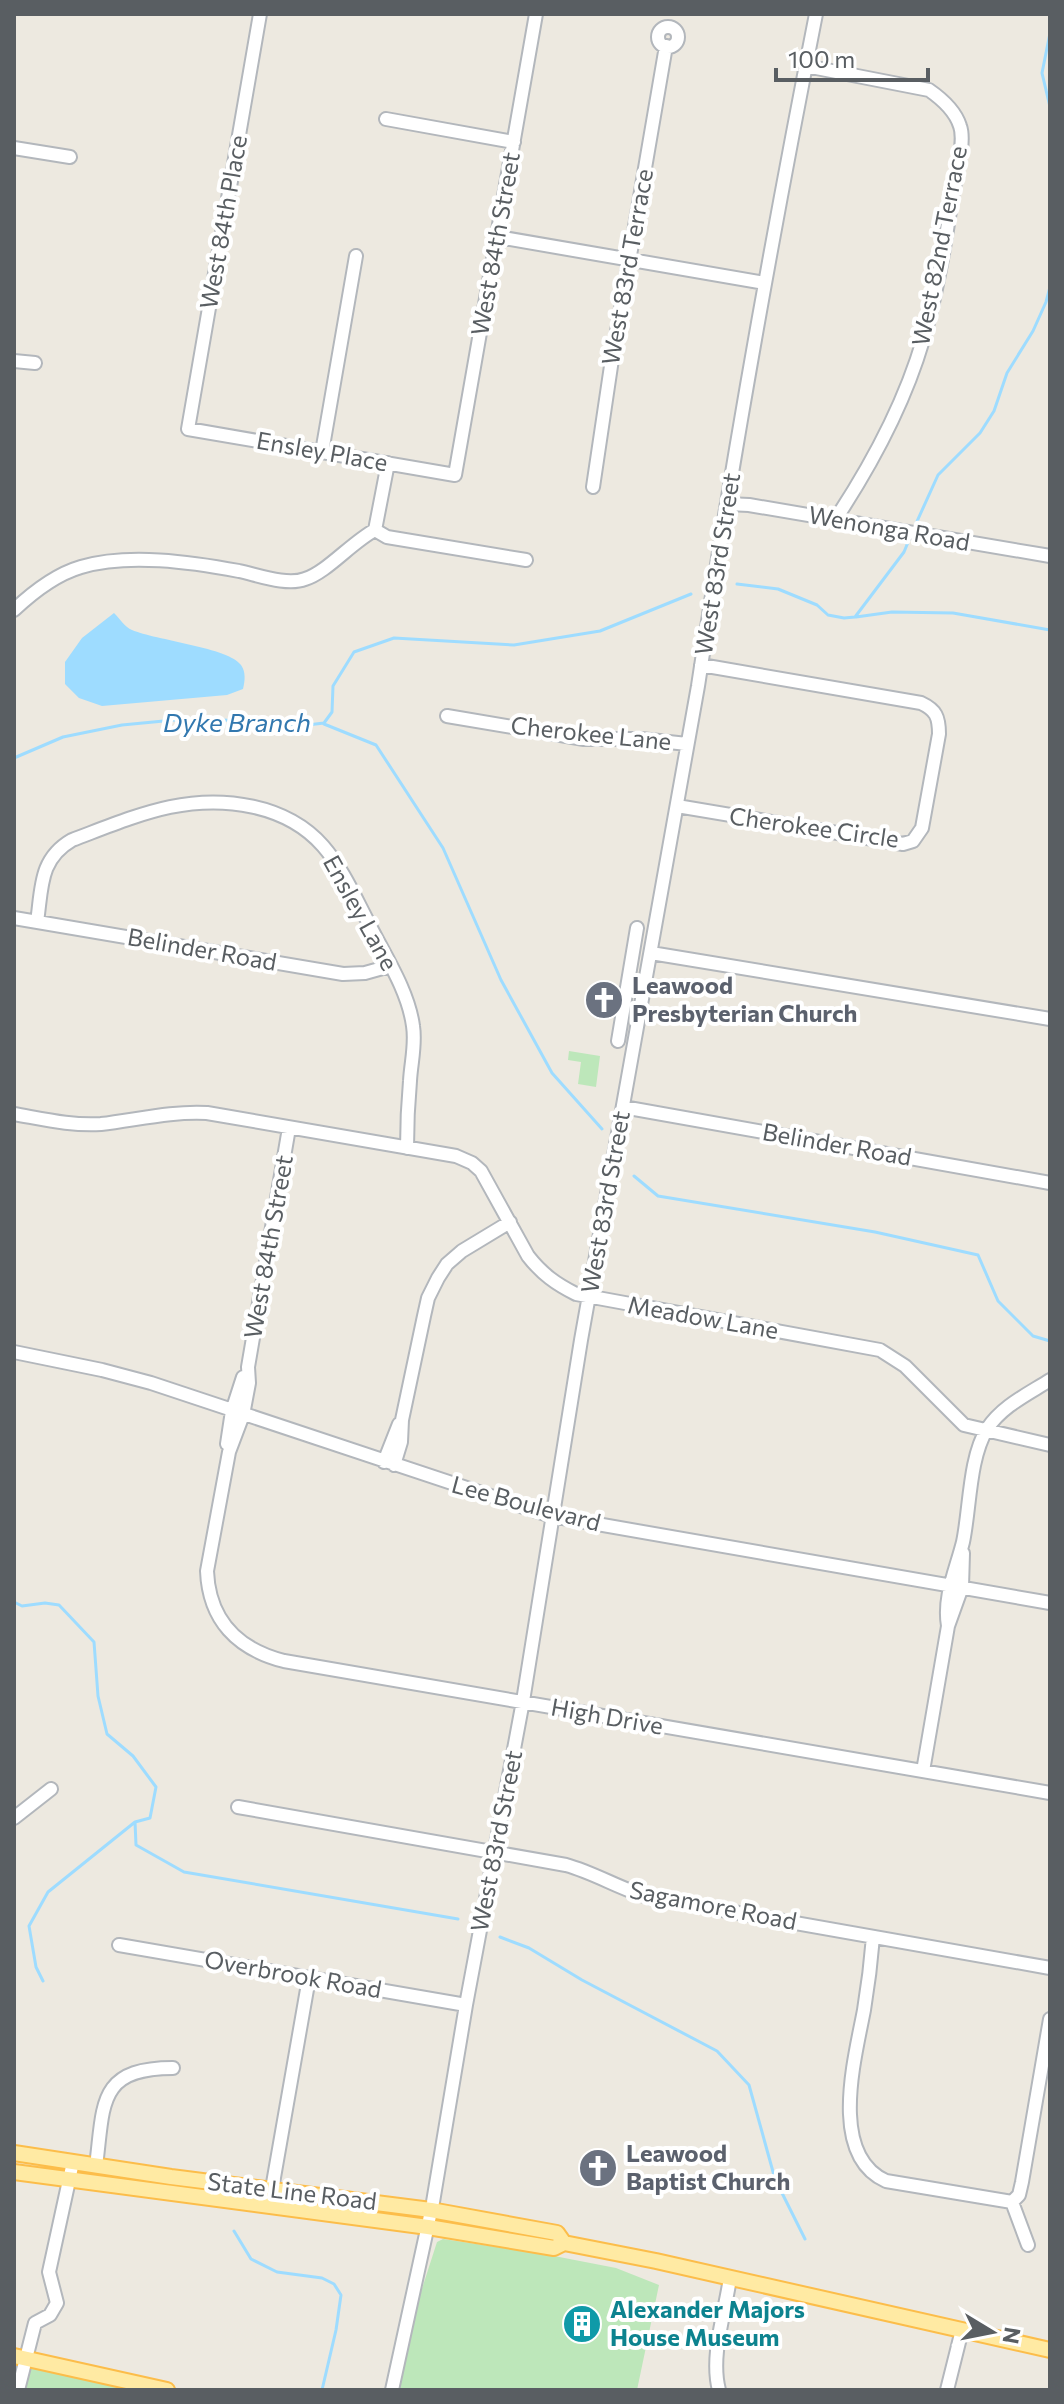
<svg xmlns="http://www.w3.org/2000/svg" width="1064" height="2404" viewBox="0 0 1064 2404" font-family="Commissioner,sans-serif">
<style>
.green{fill:#bde7ba}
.water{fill:#9edcff}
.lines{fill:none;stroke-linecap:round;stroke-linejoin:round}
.stream{stroke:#9edcff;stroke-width:3}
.minor-casing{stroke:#b3b7bc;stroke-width:16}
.major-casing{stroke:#fcbd4a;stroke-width:18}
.minor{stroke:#fff;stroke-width:12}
.major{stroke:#ffeaa3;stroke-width:14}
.labels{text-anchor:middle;stroke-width:8;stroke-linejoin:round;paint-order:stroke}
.street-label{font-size:24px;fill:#595e62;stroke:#fff}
.worship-label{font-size:24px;font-weight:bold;fill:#5b616d;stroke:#fff;text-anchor:start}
.culture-label{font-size:24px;font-weight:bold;fill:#0d838f;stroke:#fff;text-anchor:start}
.water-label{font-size:26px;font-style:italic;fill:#3278af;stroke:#fff}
</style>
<rect width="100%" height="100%" fill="#ede9e0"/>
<path class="green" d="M569,1051L600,1056L596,1087L578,1084L581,1062L568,1060Z
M443,2239L549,2255L616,2268L659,2285L637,2390H399L419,2298L437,2242Z
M32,2367L144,2390H23L28,2372Z"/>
<path class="water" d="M114,613C120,619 125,627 132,630C155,640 230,648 241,665C246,672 245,681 243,689L227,695L102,706L79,698L65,684V662L82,638Z"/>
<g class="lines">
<path class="stream" d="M1050,33L1042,73L1050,107
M914,528L938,475L980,433L994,411L1007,373L1033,331L1046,302L1050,287
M737,584L778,589L817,605L828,615L844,618L855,617L904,552L911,535
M856,617L892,612L953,613L1050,630
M324,724L376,745L443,848L501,980L552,1073L602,1129
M14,758L63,737L122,725L195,718L268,723L291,727L324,723L332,712L333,686L354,652L394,638L514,645L600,631L691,594
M634,1176L658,1196L875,1232L978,1255L998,1301L1033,1336L1050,1341
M14,1602L22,1606L45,1603L59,1605L94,1642L98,1696L107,1734L133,1756L156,1787L150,1818L135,1822L136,1845L184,1872L458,1919
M500,1937L529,1948L582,1980L717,2051L749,2085L775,2179L805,2239
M43,1981L36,1967L29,1926L48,1892L135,1822
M234,2231L251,2259L277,2272L322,2278L334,2284L341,2295L336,2330L322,2390"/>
<defs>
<path id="minor" d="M260,14L188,429L455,475L536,14
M658 37a10 10 0 1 1 20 0a10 10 0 1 1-20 0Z
M806,66L929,90C942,99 955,110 960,126C966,142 955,180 952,197C945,246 937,294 923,340C904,405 872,464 835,520
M386,119L514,142
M14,148L70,157
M498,237L765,283
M14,361L35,363
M322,452L356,256
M593,487L611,366L666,46
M727,504L749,505L1050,556
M375,530L387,537L526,560
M375,530L388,463
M14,610C32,593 57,574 81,567C128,553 191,562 239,571C258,575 287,586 305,579C326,573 352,542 375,530
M447,716L584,739H641L687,744
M677,806L903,844L913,841L922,828L939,734C939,717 936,710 921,703L701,665
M14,918L343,974L365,973L390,966
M37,922C42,888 39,859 72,840C104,828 137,814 170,807C223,796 286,804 323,846C342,868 354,895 367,920C383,953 408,989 413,1026C416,1045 411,1062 410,1081C408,1103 407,1125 407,1148
M651,953L1050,1019
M618,1041L637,928
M623,1107L1050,1183
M14,1114C43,1119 72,1126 101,1124C136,1120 171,1111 207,1113L456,1156L472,1163L481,1171L528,1256C542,1274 556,1284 576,1294L880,1350L905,1366L964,1425L1050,1445
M289,1128L248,1367L249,1383L243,1415L229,1452L207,1571C209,1620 237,1649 284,1661L1050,1793
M14,1352L102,1370L151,1383L551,1516L1050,1603
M227,1444L232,1411L243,1377
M384,1462L399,1424
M394,1465L401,1442L402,1420L424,1316L428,1298L438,1278L447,1264L462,1251L510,1222
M948,1626C943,1597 956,1570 963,1542C970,1509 969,1458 987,1429C1002,1406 1028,1394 1050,1380
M923,1771L948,1626L962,1587L963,1553
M238,1807L566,1865C595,1873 620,1889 648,1897L1050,1968
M14,1818L51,1789
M873,1937C871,1962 868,1986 864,2010C855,2058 828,2155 886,2181L1012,2202
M119,1945L466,2005
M96,2166C104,2105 97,2068 173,2068
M1012,2202L1019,2195L1022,2182L1050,2019
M1012,2202L1028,2245
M269,2206L309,1978
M18,2390L35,2323L50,2315L57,2303L49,2272L73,2162
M392,2390L433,2202L466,2005L523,1701L581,1340L698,686C732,461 772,237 816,14
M719,2390C710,2356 725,2313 730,2278
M947,2390L962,2330"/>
<path id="major" d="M14,2153L171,2177L431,2210L557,2233L564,2243
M14,2172L428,2227L554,2248L564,2243L656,2261L1050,2350
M14,2356L167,2390"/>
</defs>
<use href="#minor" class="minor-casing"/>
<use href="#major" class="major-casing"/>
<use href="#minor" class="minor"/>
<use href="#major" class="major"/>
</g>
<defs>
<symbol id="church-disc" viewBox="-11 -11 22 22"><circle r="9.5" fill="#6b7280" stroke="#fff"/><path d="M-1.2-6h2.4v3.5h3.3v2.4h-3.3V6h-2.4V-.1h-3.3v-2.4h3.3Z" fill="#fff"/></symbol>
<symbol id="building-disc" viewBox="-11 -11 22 22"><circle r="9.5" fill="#0f9aa8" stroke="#fff"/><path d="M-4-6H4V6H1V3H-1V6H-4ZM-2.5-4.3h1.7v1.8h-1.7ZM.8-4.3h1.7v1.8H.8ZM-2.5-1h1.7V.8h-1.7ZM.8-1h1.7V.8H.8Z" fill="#fff"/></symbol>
</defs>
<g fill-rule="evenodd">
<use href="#church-disc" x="582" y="978" width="44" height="44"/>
<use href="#church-disc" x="576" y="2146" width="44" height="44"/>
<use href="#building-disc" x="560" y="2302" width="44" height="44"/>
</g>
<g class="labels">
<g class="street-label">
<text transform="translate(224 222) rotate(-80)" y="8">West 84th Place</text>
<text transform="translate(496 244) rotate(-80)" y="8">West 84th Street</text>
<text transform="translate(940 246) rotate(-79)" y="8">West 82nd Terrace</text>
<text transform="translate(628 267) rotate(-80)" y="8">West 83rd Terrace</text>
<text transform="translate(322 452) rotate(10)" y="8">Ensley Place</text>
<text transform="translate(889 529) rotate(10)" y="8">Wenonga Road</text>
<text transform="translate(718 564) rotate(-81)" y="8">West 83rd Street</text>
<text transform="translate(591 734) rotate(6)" y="8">Cherokee Lane</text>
<text transform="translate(814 828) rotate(8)" y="8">Cherokee Circle</text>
<text transform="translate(360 913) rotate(61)" y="8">Ensley Lane</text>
<text transform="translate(202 950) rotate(10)" y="8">Belinder Road</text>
<text transform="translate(837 1145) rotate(10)" y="8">Belinder Road</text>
<text transform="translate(606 1202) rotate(-80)" y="8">West 83rd Street</text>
<text transform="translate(269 1247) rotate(-80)" y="8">West 84th Street</text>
<text transform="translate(703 1318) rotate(10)" y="8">Meadow Lane</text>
<text transform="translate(526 1504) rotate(15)" y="8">Lee Boulevard</text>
<text transform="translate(607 1717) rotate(10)" y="8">High Drive</text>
<text transform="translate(497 1841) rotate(-79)" y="8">West 83rd Street</text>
<text transform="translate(713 1906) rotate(11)" y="8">Sagamore Road</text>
<text transform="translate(293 1975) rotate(10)" y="8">Overbrook Road</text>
<text transform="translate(292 2192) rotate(7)" y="8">State Line Road</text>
</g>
<g class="worship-label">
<text x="632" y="994">Leawood<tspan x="632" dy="28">Presbyterian Church</tspan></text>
<text x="626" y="2162">Leawood<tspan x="626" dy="28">Baptist Church</tspan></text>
</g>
<g class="culture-label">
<text x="610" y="2318">Alexander Majors<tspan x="610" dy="28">House Museum</tspan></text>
</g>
<g class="water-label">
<text x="237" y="732">Dyke Branch</text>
</g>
</g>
<rect width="1064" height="2404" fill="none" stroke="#595e62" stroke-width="32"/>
<g transform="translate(992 2332) rotate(100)" stroke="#ffffff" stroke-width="6" paint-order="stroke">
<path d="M0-6L14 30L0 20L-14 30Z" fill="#595e62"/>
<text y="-12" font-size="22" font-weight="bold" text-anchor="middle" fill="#595e62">N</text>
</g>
<path d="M776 68v12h152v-12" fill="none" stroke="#595e62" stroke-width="4"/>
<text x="788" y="68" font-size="24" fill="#595e62" stroke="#ffffff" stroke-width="6" paint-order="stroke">100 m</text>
</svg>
